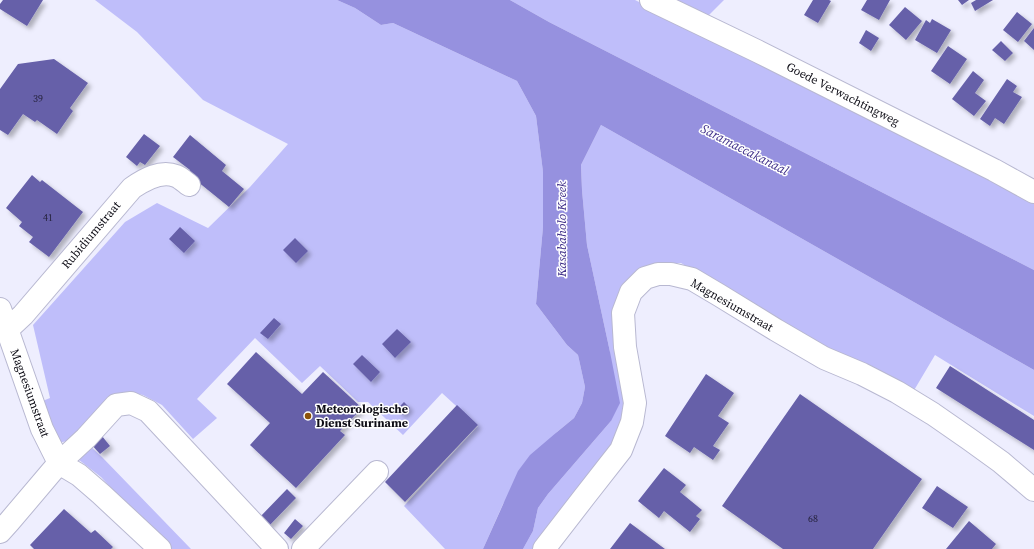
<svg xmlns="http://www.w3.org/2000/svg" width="1034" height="549" viewBox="0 0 1034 549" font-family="'Source Serif 4',serif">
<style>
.green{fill:#bfbefa}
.water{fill:#9691df}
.building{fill:#6660a9;filter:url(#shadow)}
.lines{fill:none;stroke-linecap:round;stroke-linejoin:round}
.minor-casing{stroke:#b8b8d1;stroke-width:24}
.minor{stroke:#fff;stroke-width:22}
.poi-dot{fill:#8c530b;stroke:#fff;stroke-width:1.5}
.labels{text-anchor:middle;stroke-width:3;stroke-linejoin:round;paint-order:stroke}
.number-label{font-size:10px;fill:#25223c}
.street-label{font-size:12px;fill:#0f0e17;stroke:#fff}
.poi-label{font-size:12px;font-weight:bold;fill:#0f0e17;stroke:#fff;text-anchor:start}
.water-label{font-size:13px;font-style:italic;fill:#3f2f89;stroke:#fff}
</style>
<defs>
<filter id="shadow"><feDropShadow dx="3.5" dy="3.5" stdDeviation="2" flood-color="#0004"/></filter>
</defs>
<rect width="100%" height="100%" fill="#eeeefe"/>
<path class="green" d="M95,0H337L355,8L381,25L393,23L517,81L536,116L543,172V227L536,304L567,345L578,355L585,387L582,403L574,418L557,432L503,504L483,549H445L404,506L478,426L442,393L403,435L368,402H358L320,366L302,383L255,338L197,399L217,418L193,439L162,405L143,395L129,392L116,397L67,441L58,443L40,402L50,398L33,325L125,222L157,203L208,228L250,187L288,144L203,100L137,32Z
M510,0H635L947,154L1034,202V270L549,22Z
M671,0H724L707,17Z
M601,125L1034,370V416L935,355L913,392L799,337L681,263H664L643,270L627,285L629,400L614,445L537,549H523L533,531L538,508L548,494L611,421L610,352L587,245L582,190L581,165Z
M88,444L102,457L191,549H171L125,503L101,477L74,456Z"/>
<path class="water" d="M337,0H510L549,22L1034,270V370L601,125L581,165L582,190L587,245L610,352L620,403L611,421L548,494L538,508L533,531L523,549H483L518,471L530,455L557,432L574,418L582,403L585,387L578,355L567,345L536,304L543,227V172L536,116L517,81L393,23L381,25L355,8Z"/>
<path class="building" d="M3,0H43L27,26L0,9V4Z
M813,0H829L831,1L818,23L804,15Z
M867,0H890L879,20L861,10Z
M958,0H969L962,5Z
M976,0H993L975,11L971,3Z
M905,7L922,21L906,40L889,25Z
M1017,12L1032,24L1018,42L1003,30Z
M932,19L951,30L937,53L915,40L926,20L930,23Z
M1034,28V50L1024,41Z
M866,30L879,38L871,51L859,43Z
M1001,41L1013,53L1005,61L992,50Z
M948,46L967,59L950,84L931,71Z
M54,59L88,83L70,108L73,111L57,134L37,120L35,122L23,114L8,135L0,130V89L18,64Z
M973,71L984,80L975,93L986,101L974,116L952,99Z
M1007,79L1017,86L1013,92L1022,97L1004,124L995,118L990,126L980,119Z
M144,134L160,146L145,165L140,162L137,166L126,157Z
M190,135L226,165L222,171L244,189L229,207L187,173L190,170L173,157Z
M32,175L40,182L42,180L83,212L49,257L29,242L33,237L19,226L22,222L6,208Z
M180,227L195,241L184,253L169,239Z
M295,238L308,251L296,263L283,250Z
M274,318L281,324L268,339L260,333Z
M397,329L411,342L395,358L382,344Z
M256,352L302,394L323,372L362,408L340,431L345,435L296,488L250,445L270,423L227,384Z
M362,355L380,372L371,382L353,364Z
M950,366L1034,420V450L936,388Z
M706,374L734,393L718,416L729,423L713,446L720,450L713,460L694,447L690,453L665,436Z
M800,394L922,479L873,549H783L722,506Z
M404,402L410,408L403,415L397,409Z
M457,405L478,425L405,502L385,482Z
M102,436L110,446L100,454L91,444Z
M664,468L686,485L680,492L702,510L696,516L700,519L690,532L664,511L659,518L638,501Z
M937,486L968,507L953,528L922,508Z
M287,489L296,498L268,527L259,518Z
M64,509L91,533L95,530L113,547L111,549H34L30,545Z
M295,519L303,526L291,539L284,533Z
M969,521L996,544L992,549H946Z
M630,523L665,549H610Z"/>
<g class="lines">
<defs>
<path id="minor" d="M651,0L757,51L994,170L1034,192
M0,309L42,429L59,463L79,475L101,494L160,549
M8,329L23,315L132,188C145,179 161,170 176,176C181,178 185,182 189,185
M0,532L9,522L59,463L86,438L116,405L131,403L148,411L277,549
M303,549L305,547L377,472
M544,549L585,496L621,450L632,422L635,403L625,347L623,313L631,292L645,278L658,274H671L692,279L719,295L776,330L824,358L862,374L897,392L933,414L969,439L1001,462L1034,490"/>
</defs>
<use href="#minor" class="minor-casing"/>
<use href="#minor" class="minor"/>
</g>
<circle class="poi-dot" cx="308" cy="416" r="4"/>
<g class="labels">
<g class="number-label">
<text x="38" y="102">39</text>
<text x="48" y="221">41</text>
<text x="813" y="522">68</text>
</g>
<g class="street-label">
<text transform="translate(843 94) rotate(27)" y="4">Goede Verwachtingweg</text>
<text transform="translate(91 235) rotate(-50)" y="4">Rubidiumstraat</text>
<text transform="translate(732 305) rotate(30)" y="4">Magnesiumstraat</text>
<text transform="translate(30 393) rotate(70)" y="4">Magnesiumstraat</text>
</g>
<g class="poi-label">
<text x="316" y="413">Meteorologische<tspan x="316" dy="14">Dienst Suriname</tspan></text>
</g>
<g class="water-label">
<text transform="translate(745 149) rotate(27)" y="5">Saramaccakanaal</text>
<text transform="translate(561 229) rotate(-90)" y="5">Kasabaholo Kreek</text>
</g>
</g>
</svg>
